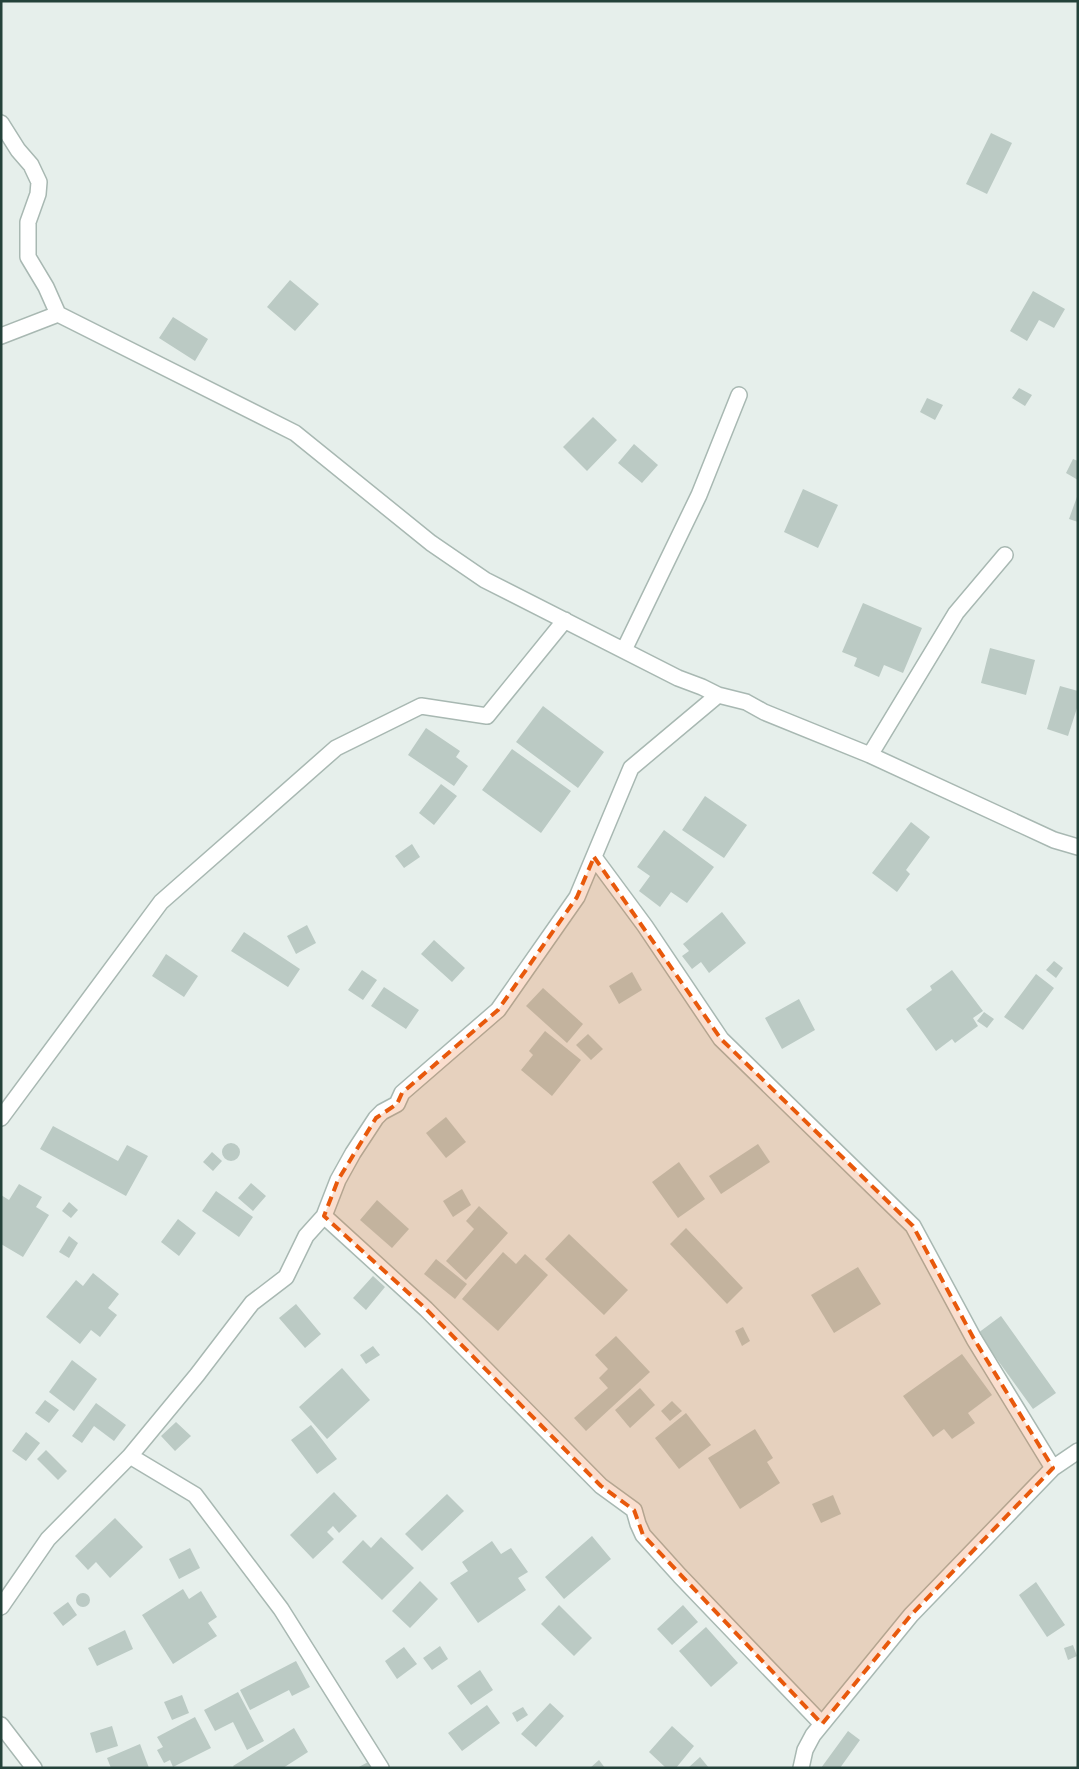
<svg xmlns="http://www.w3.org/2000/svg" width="1079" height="1769" viewBox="0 0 1079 1769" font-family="'Open Sans',sans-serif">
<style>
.building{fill:#bbcac4}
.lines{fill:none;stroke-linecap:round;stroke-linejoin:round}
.minor-casing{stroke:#a8b8b2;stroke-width:18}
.minor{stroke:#fff;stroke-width:15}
.marked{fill:#e8590c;fill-opacity:0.2;stroke:#e8590c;stroke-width:4;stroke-dasharray:10 6;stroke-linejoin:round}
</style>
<rect width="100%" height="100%" fill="#e6efeb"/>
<path class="building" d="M991,133L1012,143L987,194L966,184Z
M290,280L319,304L295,331L267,307Z
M1033,291L1065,309L1054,328L1039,320L1027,341L1010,331Z
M173,317L208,339L195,361L159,338Z
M1019,388L1032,395L1025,406L1012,398Z
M927,398L943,405L935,420L920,412Z
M593,417L617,440L587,471L563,447Z
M634,444L658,465L642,483L618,463Z
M1073,459L1078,461V480L1066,473Z
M803,489L838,505L818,548L784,532Z
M1078,494V522L1069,519Z
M863,603L922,628L903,673L884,665L879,677L854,666L857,658L842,652Z
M990,648L1035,660L1026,695L981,683Z
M1060,686L1078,691V705L1068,736L1047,729Z
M543,706L604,752L578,788L516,742Z
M426,728L460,751L456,757L468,766L454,786L408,755Z
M512,749L571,791L541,833L482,790Z
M441,784L457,796L434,825L419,813Z
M705,796L747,825L724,858L682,830Z
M911,822L930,837L906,870L910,874L897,892L872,873Z
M664,830L714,867L687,903L671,892L660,907L639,891L650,876L637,867Z
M412,844L420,857L404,868L395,856Z
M722,912L746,943L709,973L701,962L692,969L682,956L689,951L683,944Z
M307,925L316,943L296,954L287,936Z
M244,932L300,969L288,987L231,951Z
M434,940L465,968L452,982L421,954Z
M166,954L198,976L184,997L152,976Z
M1054,961L1063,968L1056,978L1046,970Z
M362,970L377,980L363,1000L348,990Z
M952,970L983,1011L973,1018L978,1026L955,1043L952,1039L936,1051L906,1009L932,990L930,986Z
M632,972L642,990L619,1004L609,986Z
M1036,974L1054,988L1023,1030L1004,1017Z
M384,987L419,1010L406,1029L371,1006Z
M543,988L583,1024L567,1043L526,1006Z
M799,999L815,1030L782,1049L765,1018Z
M984,1012L994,1019L987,1028L977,1021Z
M545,1031L581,1060L552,1096L521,1070L533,1055L529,1051Z
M588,1034L603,1049L591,1060L576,1045Z
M446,1117L466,1142L446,1158L426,1133Z
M53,1126L118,1161L127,1145L148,1156L126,1196L40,1149Z
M222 1152a9 9 0 1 1 18 0a9 9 0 1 1-18 0Z
M758,1144L770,1162L721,1194L709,1176Z
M212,1152L222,1161L213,1171L203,1162Z
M679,1162L705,1199L678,1218L652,1182Z
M251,1183L266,1196L253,1211L238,1198Z
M19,1184L42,1197L36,1207L49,1215L23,1257L1,1244V1195L9,1200Z
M462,1189L471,1205L453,1217L443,1201Z
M216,1191L253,1217L239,1237L202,1211Z
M377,1200L409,1229L392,1248L360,1220Z
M69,1202L78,1210L71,1218L62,1211Z
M479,1206L508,1233L466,1280L446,1261L474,1229L466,1221Z
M178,1219L196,1233L179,1256L161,1242Z
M686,1228L743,1288L727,1304L670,1244Z
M569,1234L628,1290L604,1315L545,1259Z
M69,1236L78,1243L69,1258L59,1252Z
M503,1252L516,1264L525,1254L548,1275L498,1331L462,1299Z
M436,1259L467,1284L455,1299L424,1274Z
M858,1267L881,1304L834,1333L811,1295Z
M93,1273L119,1294L108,1308L117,1315L100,1337L91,1330L80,1344L46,1317L76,1280L83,1286Z
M373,1276L385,1287L366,1310L353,1298Z
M296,1304L321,1334L305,1348L279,1318Z
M1001,1316L1056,1393L1033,1409L978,1333Z
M743,1327L750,1341L742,1346L735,1331Z
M616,1336L650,1372L586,1431L574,1418L608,1388L599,1378L608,1369L595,1355Z
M373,1346L380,1355L366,1364L360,1355Z
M962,1354L992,1395L968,1413L975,1423L952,1439L944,1429L933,1437L903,1396Z
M72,1360L97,1379L74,1411L49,1392Z
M342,1368L370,1400L327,1439L299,1407Z
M640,1388L655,1405L630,1428L615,1410Z
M45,1400L59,1410L49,1423L35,1413Z
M672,1401L682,1411L670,1421L661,1411Z
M96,1403L126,1425L114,1441L94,1426L82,1443L72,1436Z
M686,1413L711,1445L679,1469L655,1438Z
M176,1422L191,1436L175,1451L161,1436Z
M311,1425L337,1459L317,1474L291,1440Z
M755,1429L773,1458L767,1462L780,1483L740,1509L708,1458Z
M26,1432L40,1443L26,1461L12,1451Z
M46,1450L67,1471L58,1480L37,1459Z
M334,1492L357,1516L339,1533L333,1526L327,1532L334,1539L313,1559L290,1535Z
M447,1494L464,1511L422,1551L405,1534Z
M833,1495L841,1514L821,1523L812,1504Z
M115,1518L143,1547L110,1578L96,1562L88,1570L75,1556Z
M592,1536L611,1559L564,1599L545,1577Z
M381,1537L414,1568L382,1600L342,1562L363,1540L371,1548Z
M492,1541L501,1554L511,1548L528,1572L518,1578L526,1590L478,1623L450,1583L468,1571L462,1562Z
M190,1548L200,1568L179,1579L169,1559Z
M420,1581L438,1599L410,1628L392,1611Z
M1036,1582L1065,1625L1047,1637L1019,1595Z
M183,1589L189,1599L201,1591L217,1617L208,1623L217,1636L173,1664L142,1615Z
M76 1600a7 7 0 1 1 14 0a7 7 0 1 1-14 0Z
M68,1602L77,1615L63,1626L53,1613Z
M559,1605L592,1638L574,1656L541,1624Z
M683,1605L698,1622L672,1645L657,1629Z
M706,1627L738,1663L711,1687L679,1651Z
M125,1630L133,1649L97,1666L88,1648Z
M1073,1645L1077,1656L1068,1660L1064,1648Z
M440,1646L448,1659L432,1670L423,1658Z
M404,1647L417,1664L397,1679L385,1661Z
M296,1661L310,1687L292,1696L289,1690L250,1710L240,1690Z
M480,1670L493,1690L471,1705L457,1686Z
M238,1692L264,1741L247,1750L233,1722L215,1731L204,1710Z
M182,1695L189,1713L172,1720L164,1702Z
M550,1703L564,1716L536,1747L521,1734Z
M487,1705L500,1723L462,1751L448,1733Z
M523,1707L528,1715L517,1722L512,1713Z
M195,1717L211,1748L173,1767L170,1760L164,1763L157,1750L163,1747L157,1737Z
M112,1726L118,1746L96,1753L90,1733Z
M672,1726L694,1746L676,1768H666L649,1752Z
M294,1728L308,1752L283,1768H234L233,1766Z
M848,1731L860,1740L840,1768H821Z
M140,1744L149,1768H111L107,1758Z
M700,1757L709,1768H688Z
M599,1760L605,1768H590Z
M370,1761L374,1768H357Z"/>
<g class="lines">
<defs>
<path id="minor" d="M1,123L18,150L31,165L39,182L38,194L28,222V257L46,287L58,314L295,433L431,543L485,580L678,678L702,687L718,695L746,702L764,712L870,755L1054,840L1078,847
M1,336L58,314
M624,650L699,495L739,395
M870,755L956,613L1005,555
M594,857L645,926L721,1039L913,1226L974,1339L1053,1468
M1,1118L161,902L336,748L421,706L487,716L565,620
M324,1216L426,1309L601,1486L634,1510L638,1524L643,1535L680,1576L822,1724
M1,1607L48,1539L130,1456
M1,1725L34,1768
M381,1768L281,1609L195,1495L130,1456L197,1375L252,1303L286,1277L306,1236L324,1216L338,1180L353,1153L376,1118L382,1112L397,1104L402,1093L498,1010L577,897L631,768L718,695
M801,1768L805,1750L813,1735L911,1615L1053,1468L1078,1451"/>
</defs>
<use href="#minor" class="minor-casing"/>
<use href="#minor" class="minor"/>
</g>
<path class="marked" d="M594,857L721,1039L913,1226L974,1339L1053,1468L911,1615L822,1724L643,1535L634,1510L601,1486L426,1309L324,1216L338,1180L376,1118L397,1104L402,1093L498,1010L577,897Z"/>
<rect width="1079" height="1769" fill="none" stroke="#24423a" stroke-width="5"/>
</svg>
